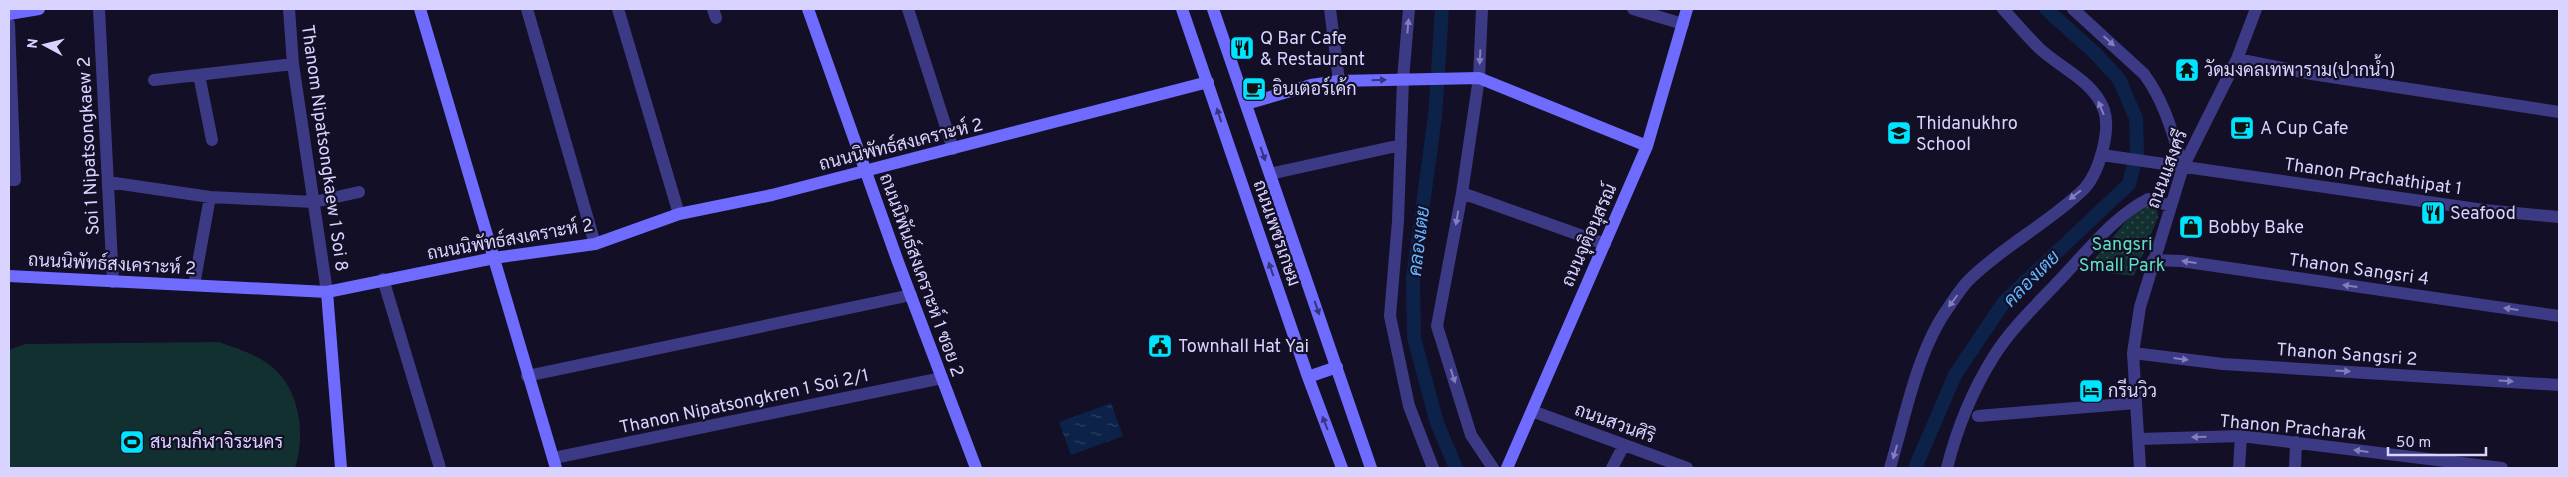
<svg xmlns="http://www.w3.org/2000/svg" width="2568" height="477" viewBox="0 0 2568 477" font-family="Overpass,Sarabun,sans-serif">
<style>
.green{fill:#12302f}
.park{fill:url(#park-dots)}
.water{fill:url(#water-ripples)}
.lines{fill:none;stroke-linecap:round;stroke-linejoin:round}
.canal{stroke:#0c2248;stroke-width:14}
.street{stroke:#3d3a85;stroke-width:12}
.secondary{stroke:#6f6bff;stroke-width:12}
.oneway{fill:#837fbc}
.oneway2{fill:#38347d}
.labels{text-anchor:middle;stroke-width:4.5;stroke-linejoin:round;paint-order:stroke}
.poi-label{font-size:18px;fill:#d9d4ff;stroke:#130f26;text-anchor:start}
.street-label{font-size:18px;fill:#d9d4ff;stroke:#130f26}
.park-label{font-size:18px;fill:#5fe0c0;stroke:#130f26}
.water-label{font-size:19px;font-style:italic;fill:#62b6ff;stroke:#130f26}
</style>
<defs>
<pattern id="park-dots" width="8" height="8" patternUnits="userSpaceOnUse" patternTransform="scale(1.25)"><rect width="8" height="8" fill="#12302f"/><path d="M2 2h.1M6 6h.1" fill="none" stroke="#344d4e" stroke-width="1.8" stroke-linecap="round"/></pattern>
<pattern id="water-ripples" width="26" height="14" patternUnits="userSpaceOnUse" patternTransform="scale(1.25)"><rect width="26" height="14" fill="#0c2248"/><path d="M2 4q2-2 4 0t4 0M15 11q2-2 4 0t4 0" fill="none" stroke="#2f4163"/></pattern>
</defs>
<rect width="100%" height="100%" fill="#130f26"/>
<path class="green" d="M219,342C238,349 256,354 271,366C300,389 306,435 295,468H9V350L25,344Z"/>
<path class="park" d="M2147,203L2157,208L2158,217L2134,276L2085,270L2133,213Z"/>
<path class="water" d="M1111,403L1123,436L1071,455L1059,422Z"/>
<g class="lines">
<path class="canal" d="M1442,9L1435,116L1413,279L1414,338L1437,423L1456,468
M1915,468L1955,375L2004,302L2129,184L2137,153L2136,118L2119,79L2095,53L2046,9"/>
<path class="street" d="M99,9L113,282
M289,9L293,64L327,292
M527,9L595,244
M618,9L679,214
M713,9L716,18
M908,9L953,149
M1330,9L1339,81
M1409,9L1403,79L1398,221L1390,316L1409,406L1433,468
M1482,9L1479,78L1462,193L1437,326L1471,435L1493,468
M1633,9L1683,24
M2073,9L2144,74C2165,102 2173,135 2183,167
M9,24L15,180H9
M2237,59L2312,74L2559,112
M199,75L212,140
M154,80L293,64
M2102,155L2484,210L2559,217
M1270,174L1401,145
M108,182L210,197L314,202L359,192
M1462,193L1605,244
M2153,260L2181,261L2559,316
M383,279L440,468
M194,285L210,197
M2133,353L2223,364L2559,385
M527,376L911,295
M1532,411L1687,468
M1978,416L2136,403
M2140,439L2241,436L2502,468
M554,458L942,378
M1612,468L1624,445
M1890,468C1905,418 1917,351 1948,308C1955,298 1962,286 1971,278C2005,245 2050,222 2084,189C2099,173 2111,131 2104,110C2094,81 2060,68 2039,48C2027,36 2015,22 2003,9
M1947,468C1957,428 1972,391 1994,356C2014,324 2044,298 2069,270C2092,245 2118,214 2148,199L2171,206
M2140,468L2133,353L2140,307L2183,167L2237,59L2256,9
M2239,468L2241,436
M2295,468L2296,442"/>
<path class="secondary" d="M420,9L556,468
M808,9L898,262L976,468
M1182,9L1308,377L1342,468
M1213,9L1371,468
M9,14L39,9
M1246,104L1311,85L1339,81L1479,78L1647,146
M9,276L327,292L494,258L595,244L679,214L772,195L1208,82
M327,292L341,468
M1308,377L1337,367
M1507,468L1647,146L1687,9"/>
</g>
<defs><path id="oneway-solid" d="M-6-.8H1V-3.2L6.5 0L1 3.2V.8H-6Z" transform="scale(1.25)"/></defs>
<g class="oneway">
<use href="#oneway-solid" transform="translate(1408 26) rotate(-85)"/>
<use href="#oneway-solid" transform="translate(2109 41) rotate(42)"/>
<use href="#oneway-solid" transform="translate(1480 57) rotate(93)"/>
<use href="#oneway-solid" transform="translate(2101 108) rotate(-112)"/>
<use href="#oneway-solid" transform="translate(2075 195) rotate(142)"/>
<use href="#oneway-solid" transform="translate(1457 218) rotate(100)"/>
<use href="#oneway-solid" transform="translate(2189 262) rotate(-172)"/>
<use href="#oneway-solid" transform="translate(2350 286) rotate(-172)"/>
<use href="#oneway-solid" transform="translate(1953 301) rotate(127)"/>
<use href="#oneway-solid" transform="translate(2511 309) rotate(-172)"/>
<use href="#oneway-solid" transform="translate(2181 359) rotate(7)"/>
<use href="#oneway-solid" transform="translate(2343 371) rotate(4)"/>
<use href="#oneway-solid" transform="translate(1453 376) rotate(72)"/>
<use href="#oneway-solid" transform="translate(2506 381) rotate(4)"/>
<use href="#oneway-solid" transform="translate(2199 437) rotate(178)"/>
<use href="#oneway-solid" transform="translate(2361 451) rotate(-172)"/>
<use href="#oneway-solid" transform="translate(1895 452) rotate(106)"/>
</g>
<g class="oneway2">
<use href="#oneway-solid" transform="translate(1379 80) rotate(-2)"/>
<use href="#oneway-solid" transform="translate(1219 115) rotate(-108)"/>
<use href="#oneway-solid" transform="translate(1263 154) rotate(71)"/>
<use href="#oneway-solid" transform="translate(1271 269) rotate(-109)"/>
<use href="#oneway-solid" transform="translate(1317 308) rotate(71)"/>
<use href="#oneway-solid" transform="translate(1325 423) rotate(-111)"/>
</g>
<defs>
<symbol id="restaurant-square" viewBox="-11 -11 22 22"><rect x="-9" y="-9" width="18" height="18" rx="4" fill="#00e5ff" stroke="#130f26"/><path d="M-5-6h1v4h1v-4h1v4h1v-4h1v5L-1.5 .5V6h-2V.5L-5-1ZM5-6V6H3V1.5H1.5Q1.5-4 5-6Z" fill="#111"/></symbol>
<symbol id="temple-square" viewBox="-11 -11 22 22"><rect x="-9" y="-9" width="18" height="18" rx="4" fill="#00e5ff" stroke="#130f26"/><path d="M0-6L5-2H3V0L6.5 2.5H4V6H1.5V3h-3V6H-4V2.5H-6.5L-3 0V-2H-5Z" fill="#111"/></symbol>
<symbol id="cafe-square" viewBox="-11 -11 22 22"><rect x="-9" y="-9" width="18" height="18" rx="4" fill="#00e5ff" stroke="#130f26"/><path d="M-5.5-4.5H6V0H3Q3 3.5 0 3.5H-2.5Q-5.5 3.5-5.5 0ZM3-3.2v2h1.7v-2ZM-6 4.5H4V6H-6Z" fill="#111"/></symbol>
<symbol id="school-square" viewBox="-11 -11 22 22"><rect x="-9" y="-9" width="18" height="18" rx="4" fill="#00e5ff" stroke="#130f26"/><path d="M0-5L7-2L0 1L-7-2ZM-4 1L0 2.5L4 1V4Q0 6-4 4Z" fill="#111"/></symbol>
<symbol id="shop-square" viewBox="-11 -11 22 22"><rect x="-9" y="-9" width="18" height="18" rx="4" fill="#00e5ff" stroke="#130f26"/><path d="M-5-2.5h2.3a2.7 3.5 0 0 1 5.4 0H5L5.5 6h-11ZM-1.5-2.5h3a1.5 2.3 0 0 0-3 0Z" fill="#111"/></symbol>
<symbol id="civic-square" viewBox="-11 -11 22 22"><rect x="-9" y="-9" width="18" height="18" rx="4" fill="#00e5ff" stroke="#130f26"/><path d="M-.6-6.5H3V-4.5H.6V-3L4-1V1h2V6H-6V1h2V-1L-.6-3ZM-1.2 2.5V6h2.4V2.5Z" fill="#111"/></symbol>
<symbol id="hotel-square" viewBox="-11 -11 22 22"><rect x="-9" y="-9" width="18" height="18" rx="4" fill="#00e5ff" stroke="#130f26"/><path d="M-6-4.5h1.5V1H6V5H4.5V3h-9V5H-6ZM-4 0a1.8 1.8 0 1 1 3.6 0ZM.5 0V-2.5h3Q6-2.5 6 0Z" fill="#111"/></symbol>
<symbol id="stadium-square" viewBox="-11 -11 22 22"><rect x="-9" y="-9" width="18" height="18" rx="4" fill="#00e5ff" stroke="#130f26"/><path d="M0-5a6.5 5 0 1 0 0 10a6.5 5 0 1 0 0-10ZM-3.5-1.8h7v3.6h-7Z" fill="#111"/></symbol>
</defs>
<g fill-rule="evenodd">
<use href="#restaurant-square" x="1228" y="34" width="28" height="28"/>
<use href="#temple-square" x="2173" y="56" width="28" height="28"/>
<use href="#cafe-square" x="1240" y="75" width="28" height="28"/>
<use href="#cafe-square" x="2228" y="114" width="28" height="28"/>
<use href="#school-square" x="1885" y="119" width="28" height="28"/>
<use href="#restaurant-square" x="2419" y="199" width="28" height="28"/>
<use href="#shop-square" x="2177" y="213" width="28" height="28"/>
<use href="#civic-square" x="1146" y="332" width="28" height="28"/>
<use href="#hotel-square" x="2077" y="377" width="28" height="28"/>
<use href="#stadium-square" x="118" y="428" width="28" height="28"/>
</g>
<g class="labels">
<g class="poi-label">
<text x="1260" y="44">Q Bar Cafe<tspan x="1260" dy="21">&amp; Restaurant</tspan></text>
<text x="2204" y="76">วัดมงคลเทพาราม(ปากน้ำ)</text>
<text x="1272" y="95">อินเตอร์เค้ก</text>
<text x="1916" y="129">Thidanukhro<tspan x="1916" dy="21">School</tspan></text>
<text x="2260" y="134">A Cup Cafe</text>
<text x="2450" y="219">Seafood</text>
<text x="2208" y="233">Bobby Bake</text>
<text x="1178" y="352">Townhall Hat Yai</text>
<text x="2108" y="397">กรีนวิว</text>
<text x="150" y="448">สนามกีฬาจิระนคร</text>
</g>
<g class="street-label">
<text transform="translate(901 144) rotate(-14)" y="6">ถนนนิพัทธ์สงเคราะห์ 2</text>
<text transform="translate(88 146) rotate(-93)" y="6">Soi 1 Nipatsongkaew 2</text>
<text transform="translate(325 148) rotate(82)" y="6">Thanom Nipatsongkaew 1 Soi 8</text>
<text transform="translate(2167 169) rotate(-69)" y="6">ถนนเเสงศรี</text>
<text transform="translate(2373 176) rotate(8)" y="6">Thanon Prachathipat 1</text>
<text transform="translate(1277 233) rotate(71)" y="6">ถนนเพชรเกษม</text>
<text transform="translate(1589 235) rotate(-66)" y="6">ถนนจุติอนุสรณ์</text>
<text transform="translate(510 239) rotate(-10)" y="6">ถนนนิพัทธ์สงเคราะห์ 2</text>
<text transform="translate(112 264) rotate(3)" y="6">ถนนนิพัทธ์สงเคราะห์ 2</text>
<text transform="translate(2359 269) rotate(8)" y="6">Thanon Sangsri 4</text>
<text transform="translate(922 275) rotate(70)" y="6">ถนนนิพันธ์สงเคราะห์ 1 ซอย 2</text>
<text transform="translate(2347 354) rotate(4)" y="6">Thanon Sangsri 2</text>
<text transform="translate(744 401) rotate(-12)" y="6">Thanon Nipatsongkren 1 Soi 2/1</text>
<text transform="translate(1615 423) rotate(20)" y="6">ถนนสวนศิริ</text>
<text transform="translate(2293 427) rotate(5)" y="6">Thanon Pracharak</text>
</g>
<g class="park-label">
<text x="2122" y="250">Sangsri<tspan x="2122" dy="21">Small Park</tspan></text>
</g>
<g class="water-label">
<text transform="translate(1418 241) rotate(-83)" y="7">คลองเตย</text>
<text transform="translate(2031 278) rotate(-45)" y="7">คลองเตย</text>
</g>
</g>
<rect width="2568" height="477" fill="none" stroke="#d9d4ff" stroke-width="20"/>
<g transform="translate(45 45) rotate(277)" stroke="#130f26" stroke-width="4" paint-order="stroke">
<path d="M0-4L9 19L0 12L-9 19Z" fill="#d9d4ff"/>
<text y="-8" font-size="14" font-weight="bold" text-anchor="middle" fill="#d9d4ff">N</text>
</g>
<path d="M2388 447v8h98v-8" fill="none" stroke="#d9d4ff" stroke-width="2.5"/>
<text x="2396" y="447" font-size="15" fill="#d9d4ff" stroke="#130f26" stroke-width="4" paint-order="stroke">50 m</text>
</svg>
